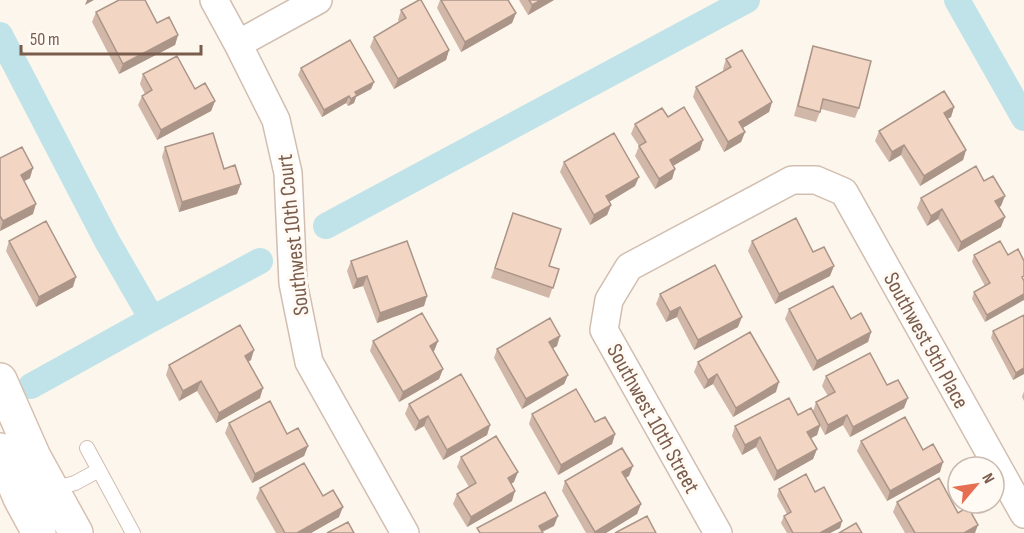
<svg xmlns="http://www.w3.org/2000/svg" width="1024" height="533" viewBox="0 0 1024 533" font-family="'Sofia Sans Condensed',sans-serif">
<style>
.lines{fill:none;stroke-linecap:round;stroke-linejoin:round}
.canal{stroke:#bfe3e8;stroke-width:26}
.lane-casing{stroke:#d1beb0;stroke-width:16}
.street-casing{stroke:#d1beb0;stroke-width:30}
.secondary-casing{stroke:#d6c0b0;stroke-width:36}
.lane{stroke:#fff;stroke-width:14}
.street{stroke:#fff;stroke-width:27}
.secondary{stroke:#fff;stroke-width:33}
.wall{fill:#d1b7a8}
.shaded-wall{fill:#aa9588}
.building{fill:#f3d5c3;stroke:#aa9588;stroke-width:1.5}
.labels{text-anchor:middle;stroke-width:6;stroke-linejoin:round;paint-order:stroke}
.street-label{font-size:22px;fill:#7a5c4d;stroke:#fffaf3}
</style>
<rect width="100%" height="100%" fill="#fdf6ec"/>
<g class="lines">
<path class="canal" d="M957,0L1024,118
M0,35L107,241L152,319L31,386
M326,226L747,0
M152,319L260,261"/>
<defs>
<path id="lane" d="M87,448L133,533
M53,489L75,483L99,470"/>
<path id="street" d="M214,0L238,44L276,120L288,173L293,283L309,362L405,533
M238,44L318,0
M718,533L604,330L609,300L629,267L792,180H816L844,192L1024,514"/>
<path id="secondary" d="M0,380L34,457L76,533
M0,450L20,498L39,533"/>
</defs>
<use href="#lane" class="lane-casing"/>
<use href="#street" class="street-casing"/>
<use href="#secondary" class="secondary-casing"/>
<use href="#lane" class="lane"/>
<use href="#street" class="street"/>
<use href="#secondary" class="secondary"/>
</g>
<path class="wall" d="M440,0H508L516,13L512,23L461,52L437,8Z
M519,0H554L528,15Z
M401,10L449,50L446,60L394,89L370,47L374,37L399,22L398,20Z
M96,12L157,23L178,35L175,45L119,74L92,22Z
M813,46L859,108L855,118L821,109L816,122L794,116L810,56Z
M726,59L772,102L769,112L743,128L745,132L741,142L724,152L693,97L696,87L724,71L723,69Z
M301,68L374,82L371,89L356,97L354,103L348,106L346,103L322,117L298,75Z
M143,74L195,89L215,101L211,111L157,140L138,105L142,96L145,94L140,84Z
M954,107L951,117L947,119L966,150L963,160L920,186L901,155L889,162L875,141L879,131Z
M668,117L700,150L673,166L675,169L672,179L655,189L635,156L639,146L631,134L635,124Z
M165,147L224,169L237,194L179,212L162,157Z
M0,158L30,178L24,181L33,214L0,231Z
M564,162L635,186L609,202L611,205L607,215L590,225L560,172Z
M984,181L1001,206L999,207L1001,227L958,252L938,219L927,226L917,208L921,198Z
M513,213L549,266L559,269L549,298L491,278Z
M9,241L73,287L36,307L6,251Z
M752,241L813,252L830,276L775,304L748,251Z
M1018,249L985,322L972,299L974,292L985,286L972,262L974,255H1008Z
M351,261L427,296L424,306L377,323L363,286L353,289L347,271Z
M660,294L738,327L694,350L677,317L666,322L656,304Z
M789,309L851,319L871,332L868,342L813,371L785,319Z
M1024,315V374L1013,380L991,338L993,331Z
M373,341H438L434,351L433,352L443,369L439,379L399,402L370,351Z
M557,346L553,348L568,375L564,384L522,409L494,358L497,349Z
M251,360L248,362L260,398L216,423L197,391L179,401L166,375L169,365Z
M698,362L776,392L733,417L713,384L704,389L694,372Z
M826,376L887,385L904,408L850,437L843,425L825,435L820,426L817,435L811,438L817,449L813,459L774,481L756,447L742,455L732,436L735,426L813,411L816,402L828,396L822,386Z
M1024,391V401L1022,397Z
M409,404L490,425L487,435L443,460L424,426L415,431L405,414Z
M532,414L595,422L615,434L612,444L558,475L529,424Z
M229,423L287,434L308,446L304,456L252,483L225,433Z
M861,441L940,472L887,501L857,451Z
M461,457L514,482L511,484L512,501L467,527L453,504L457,494L469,487L457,467Z
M629,476L625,478L641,504L637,514L606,533H586L562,491L565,481Z
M260,488L323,496L339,517L311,533H276L256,498Z
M779,489L815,492L842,521L840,528L830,533H787L781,523L784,516L787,514L777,496Z
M897,502L958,513L975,533H905L893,512Z"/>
<path class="shaded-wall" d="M87,0H94L85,5Z
M541,0H554L528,15L532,5Z
M516,13L512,23L461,52L465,42Z
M178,35L175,45L119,74L123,64Z
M449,50L446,60L394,89L398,79Z
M374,82L371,89L356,97L354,103L348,106L351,99L355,92Z
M349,96L346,103L322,117L324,110Z
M215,101L211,111L157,140L161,130Z
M772,102L769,112L736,132L739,122Z
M954,107L951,117L940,123L944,113Z
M745,132L741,142L724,152L728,142Z
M703,140L700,150L666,170L670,160Z
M904,145L901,155L889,162L892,152Z
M966,150L963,160L920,186L924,176Z
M33,168L30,178L17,185L21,175Z
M675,169L672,179L655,189L659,179Z
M639,177L635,186L602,206L606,196Z
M241,184L237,194L179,212L182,202Z
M1005,196L1001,206L992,211L995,201Z
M36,204L33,214L0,231L3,221Z
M611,205L607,215L590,225L594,215Z
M942,209L938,219L927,226L931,216Z
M1005,217L1001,227L958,252L961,242Z
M834,266L830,276L775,304L779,294Z
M367,276L363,286L353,289L357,279Z
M76,277L73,287L36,307L39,297Z
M1024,294V300L985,322L987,315Z
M427,296L424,306L377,323L380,313Z
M680,307L677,317L666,322L670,312Z
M742,317L738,327L694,350L698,340Z
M871,332L868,342L813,371L817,361Z
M560,336L557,346L546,352L549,342Z
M438,341L434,351L426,356L430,346Z
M254,350L251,360L241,366L245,356Z
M1024,368V374L1013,380L1016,373Z
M443,369L439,379L399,402L403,392Z
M717,374L713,384L704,389L708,380Z
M568,375L564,384L522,409L526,399Z
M201,381L197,391L179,401L183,391Z
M779,382L776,392L733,417L736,408Z
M263,388L260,398L216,423L219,413Z
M908,398L904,408L850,437L853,427Z
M847,415L843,425L825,435L828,425Z
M428,416L424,426L415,431L419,421Z
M490,425L487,435L443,460L447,450Z
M820,425L817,435L804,442L807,432Z
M615,434L612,444L558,475L561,465Z
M760,437L756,447L742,455L745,445Z
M308,446L304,456L252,483L255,474Z
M817,449L813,459L774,481L777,471Z
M943,462L940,472L887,501L890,491Z
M633,466L629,476L618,482L622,472Z
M518,472L514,482L504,488L508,478Z
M515,491L512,501L467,527L471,517Z
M641,504L637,514L606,533H594L595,532Z
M343,507L339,517L311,533H297Z
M558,516L554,526L540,533L539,526Z
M842,521L840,528L830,533H820Z
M978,525L975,533H964Z"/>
<path class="building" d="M119,0H145L157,23L169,17L178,35L123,64L96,12Z
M419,0H421L449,50L398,79L374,37L406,18L401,10Z
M441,0H508L516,13L465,42Z
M529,0H541L532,5Z
M350,40L374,82L355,92L357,95L351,99L349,96L324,110L301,68Z
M813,46L871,61L859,108L823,99L820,112L798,106Z
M742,50L772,102L739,122L745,132L728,142L696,87L731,67L726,59Z
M177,56L195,89L205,83L215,101L161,130L142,96L152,90L143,74Z
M944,91L954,107L944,113L966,150L924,176L904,145L892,152L879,131Z
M684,107L703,140L670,160L675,169L659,179L639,146L646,142L635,124L662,108L668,117Z
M213,133L224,169L235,165L241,184L182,202L165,147Z
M614,133L639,177L606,196L611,205L594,215L564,162Z
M22,147L33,168L21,175L36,204L3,221L0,216V158Z
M976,166L984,181L993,176L1005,196L995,201L1005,217L961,242L942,209L931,216L921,198Z
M513,213L561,229L549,266L559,269L553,288L495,268Z
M796,218L813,252L824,247L834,266L779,294L752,241Z
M46,221L76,277L39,297L9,241Z
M407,241L427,296L380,313L367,276L357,279L351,261Z
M1000,241L1008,255L1018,249L1024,261V276L1022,277L1024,281V294L987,315L974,292L990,283L974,255Z
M715,265L742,317L698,340L680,307L670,312L660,294Z
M833,286L851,319L861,313L871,332L817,361L789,309Z
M422,313L438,341L430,346L443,369L403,392L373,341Z
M1024,315V368L1016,373L993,331Z
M550,318L560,336L549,342L568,375L526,399L497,349Z
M240,325L254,350L245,356L263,388L219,413L201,381L183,391L169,365Z
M750,332L779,382L736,408L717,374L708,380L698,362Z
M870,353L887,385L898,380L908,398L853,427L847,415L828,425L816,402L835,392L826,376Z
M461,374L490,425L447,450L428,416L419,421L409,404Z
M576,389L595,422L605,417L615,434L561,465L532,414Z
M789,398L798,415L811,408L820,425L807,432L817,449L777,471L760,437L745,445L735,426Z
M270,401L287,434L298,428L308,446L255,474L229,423Z
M905,417L923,450L933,444L943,462L890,491L861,441Z
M496,436L518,472L508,478L515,491L471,517L457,494L476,483L461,457Z
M622,448L633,466L622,472L641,504L595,532L565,481Z
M304,463L323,496L333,490L343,507L297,533H285L260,488Z
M806,474L815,492L824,487L842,521L820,533H793L784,516L791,512L779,489Z
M939,478L958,513L968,507L978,525L964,533H915L897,502Z
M545,492L558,516L539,526L543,533H480L477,528Z
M647,516L656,533H615Z
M348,522L354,533H327Z
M856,523L862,533H839Z"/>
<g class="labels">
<g class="street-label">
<text transform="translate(292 235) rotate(-96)" y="8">Southwest 10th Court</text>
<text transform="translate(927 340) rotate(61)" y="8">Southwest 9th Place</text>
<text transform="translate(654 418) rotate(61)" y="8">Southwest 10th Street</text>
</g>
</g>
<g transform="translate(976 485) rotate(61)"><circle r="28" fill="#fffaf3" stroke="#cabbb1" stroke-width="1.5"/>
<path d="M0-4.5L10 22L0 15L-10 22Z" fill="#e76f51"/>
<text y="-9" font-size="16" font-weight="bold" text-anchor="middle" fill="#7a5c4d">N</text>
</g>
<path d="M21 45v9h180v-9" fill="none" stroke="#7a5c4d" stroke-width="3"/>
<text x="30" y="45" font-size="18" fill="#7a5c4d" stroke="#fffaf3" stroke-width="4.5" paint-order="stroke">50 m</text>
</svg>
